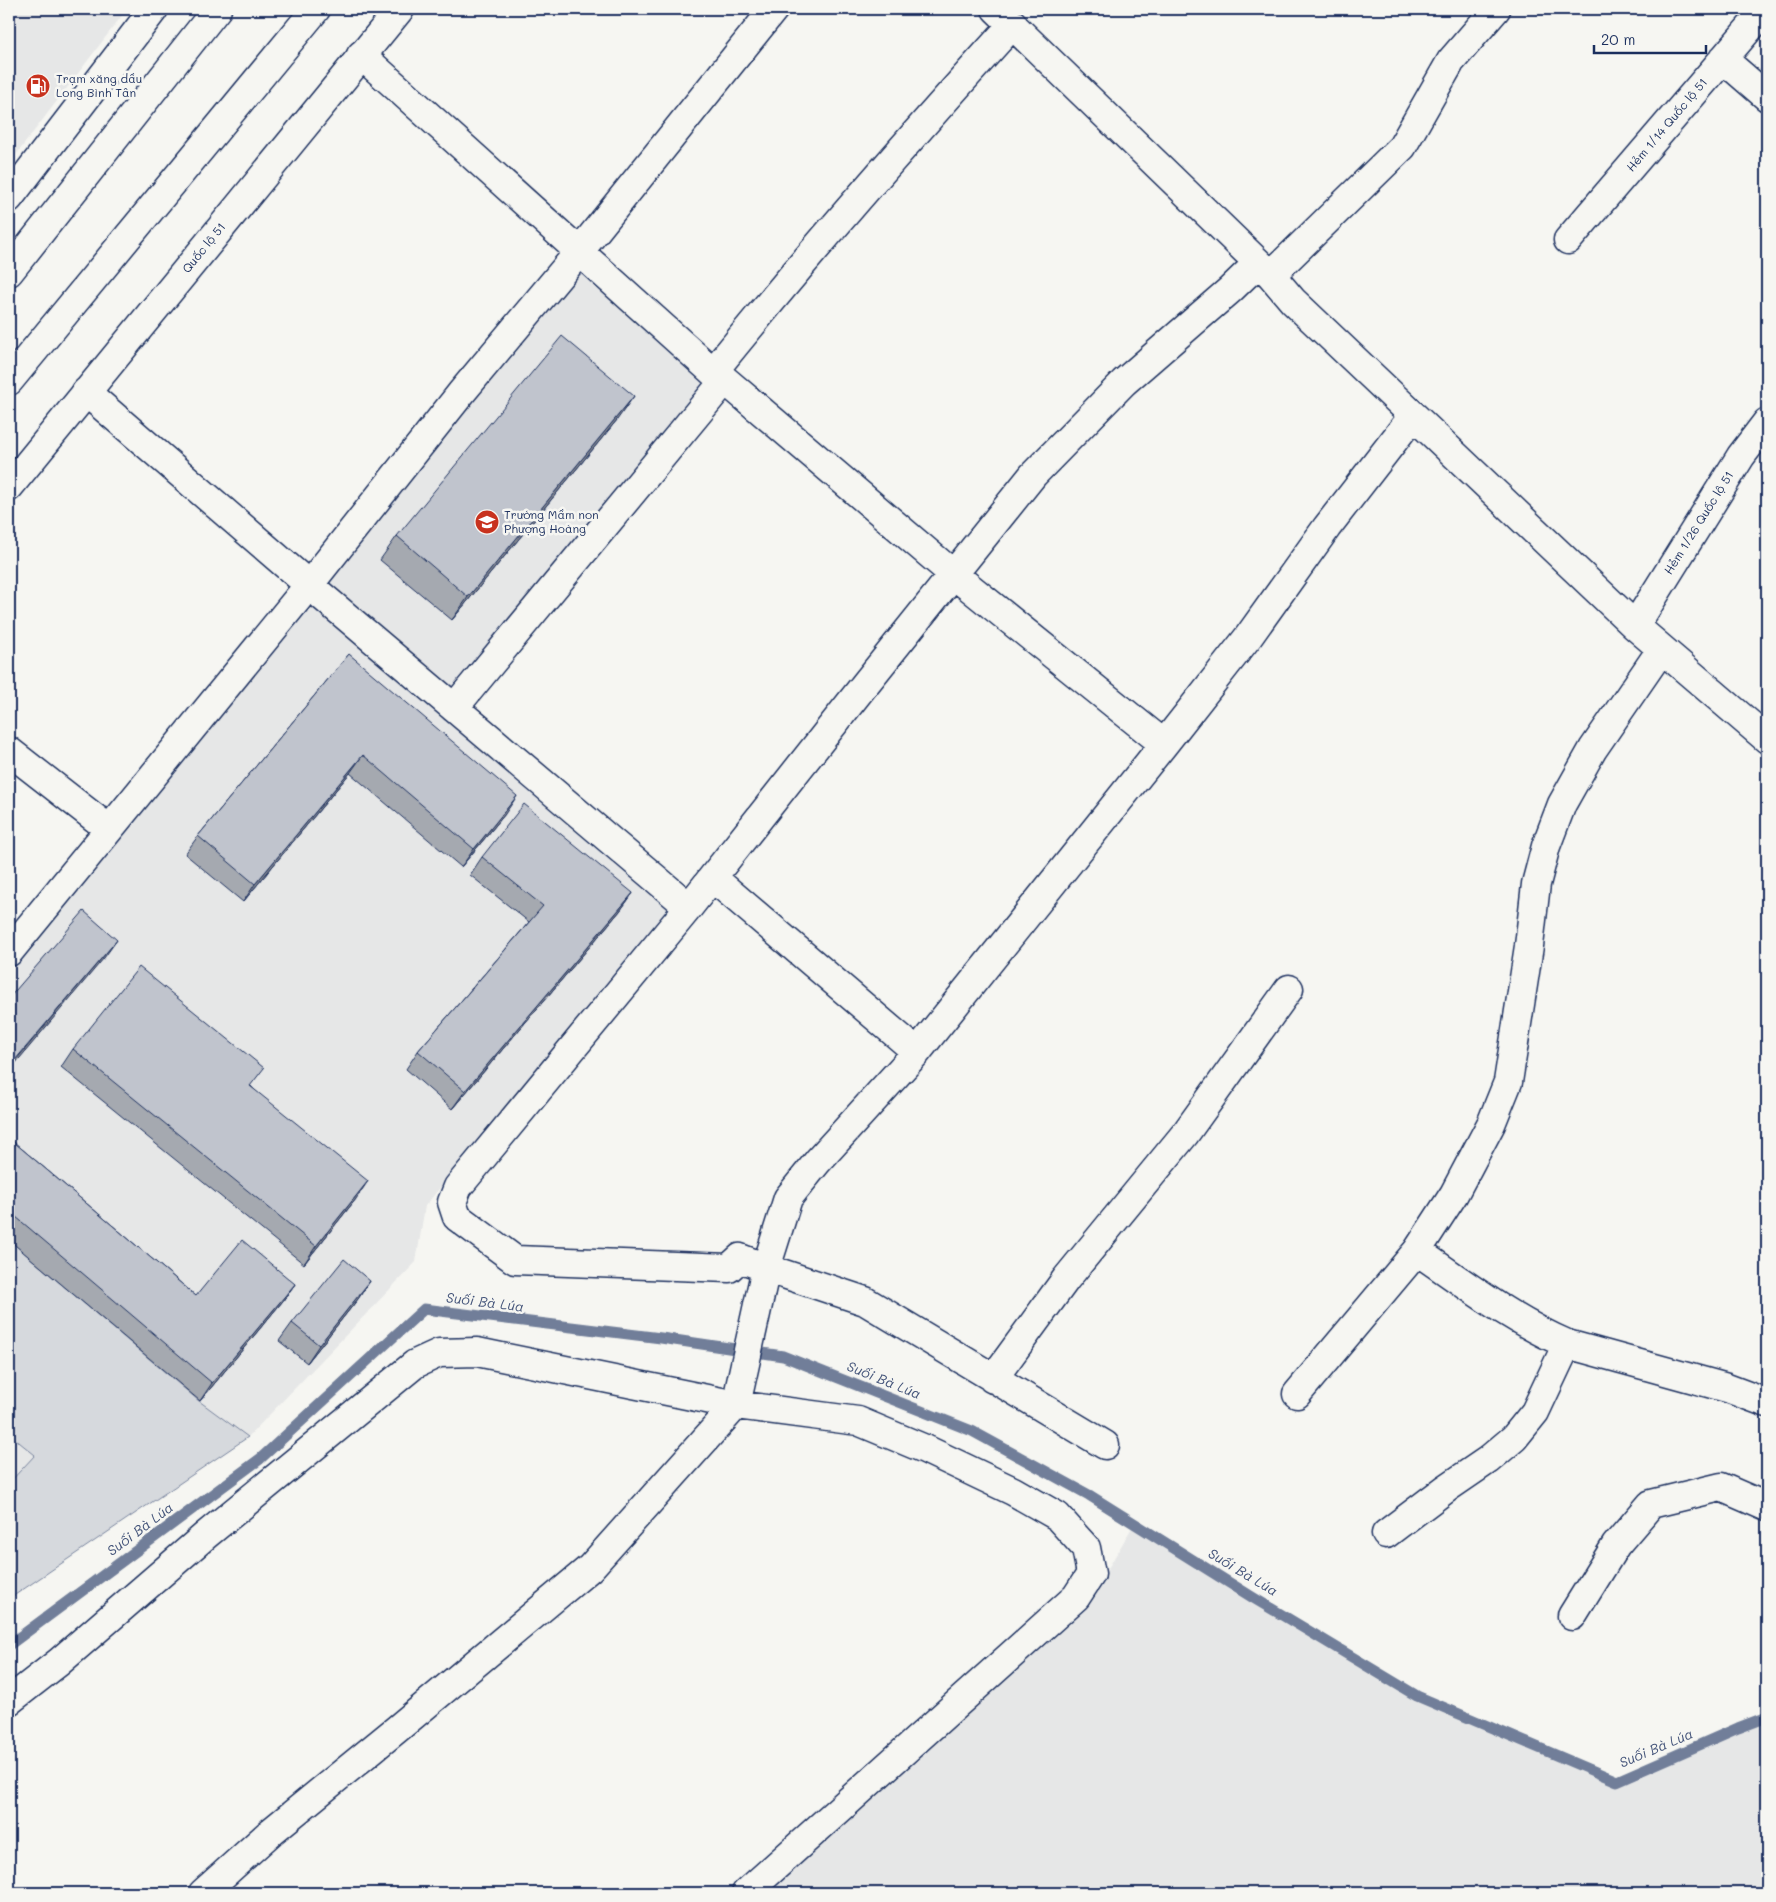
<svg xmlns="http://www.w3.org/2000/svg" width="1776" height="1902" viewBox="0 0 1776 1902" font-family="Mali,sans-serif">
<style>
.built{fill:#e6e7e7}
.green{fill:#d6d9dd;stroke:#78849e}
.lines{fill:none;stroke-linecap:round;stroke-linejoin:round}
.stream{stroke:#717e99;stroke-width:11}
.minor-casing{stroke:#1b2f5e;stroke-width:31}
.major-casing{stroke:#1b2f5e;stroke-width:31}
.highway-casing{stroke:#1b2f5e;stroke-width:31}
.minor{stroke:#f6f6f2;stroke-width:28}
.major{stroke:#f6f6f2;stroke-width:28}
.highway{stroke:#f6f6f2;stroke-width:28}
.wall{fill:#a5a9b0;stroke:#1b2f5e}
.shaded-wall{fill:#868990;stroke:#1b2f5e}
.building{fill:#c0c4cd;stroke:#1b2f5e}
.labels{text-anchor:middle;stroke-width:5;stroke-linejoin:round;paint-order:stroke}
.poi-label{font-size:12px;fill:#1b2f5e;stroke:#f6f6f2;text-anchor:start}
.street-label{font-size:12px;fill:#1b2f5e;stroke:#f6f6f2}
.water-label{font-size:14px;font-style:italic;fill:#46567b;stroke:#f6f6f2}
</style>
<rect width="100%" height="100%" fill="#f6f6f2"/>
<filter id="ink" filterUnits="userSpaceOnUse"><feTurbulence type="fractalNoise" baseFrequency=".02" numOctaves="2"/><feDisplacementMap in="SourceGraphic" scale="10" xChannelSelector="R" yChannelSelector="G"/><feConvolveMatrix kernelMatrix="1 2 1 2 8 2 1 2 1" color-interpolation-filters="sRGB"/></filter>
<g filter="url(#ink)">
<path class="built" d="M9,9H127L9,164Z
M582,272L709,385L453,695L325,587L463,413Z
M313,599L673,904L425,1206L416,1262L248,1437L9,1599V974Z
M1134,1524L1252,1597L1417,1696L1617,1781L1738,1728L1767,1717V1893H766L1086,1606Z"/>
<path class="green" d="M9,1240L199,1401L248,1437L9,1599V1483L35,1455L9,1434Z"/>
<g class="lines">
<path class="stream" d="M9,1645L260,1459L424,1309L661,1338L783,1356L972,1431L1089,1495L1252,1597L1417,1696L1617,1781L1738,1728L1767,1717"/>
<defs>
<path id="minor" d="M996,9L1271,275L1293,301L1635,626L1767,739
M361,55L713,372L725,380L953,574L1164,744
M1723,59L1767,97
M1568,240L1766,9
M1258,263L1230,290L1124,382L1033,475L866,683L689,907L458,1187L452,1202L457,1217L515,1260L729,1268L740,1258L766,1268L788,1198L818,1161L917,1052L1164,744L1249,636L1327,527L1413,416
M1271,275L1402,147L1451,61L1496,9
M713,372C809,253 910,138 1013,24
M86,392L309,585L689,907
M1635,626L1741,456L1767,422
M454,708L725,380
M9,751L109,829
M713,878L917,1052
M9,952L309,585L462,392L579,252L774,9
M1417,1251C1465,1284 1513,1321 1567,1344L1727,1388L1767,1403
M993,1379L1066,1279L1185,1134L1289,989
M1297,1394L1417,1251L1454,1194L1491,1124L1508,1082L1529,946L1536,884L1546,846L1562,804L1593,749L1661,650
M1386,1534L1447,1488L1488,1460L1514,1438L1535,1412L1567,1344
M1572,1616L1616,1545L1651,1504L1721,1487L1767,1507
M9,1701L59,1662L206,1535L415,1364L439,1353L477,1352L736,1405L858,1421L925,1449L1013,1491L1057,1516L1086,1548L1091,1574L1076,1597L746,1893
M203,1893L272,1831L397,1729L590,1568L736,1405L766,1268L865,1301L1105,1445"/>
<path id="major" d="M9,198L154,9
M9,487L400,9"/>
<path id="highway" d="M9,272L217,9
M9,381L316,9"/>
</defs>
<use href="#minor" class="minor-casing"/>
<use href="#major" class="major-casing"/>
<use href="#highway" class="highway-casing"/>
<use href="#minor" class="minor"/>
<use href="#major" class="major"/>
<use href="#highway" class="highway"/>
</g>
<path class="wall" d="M582,9H591L587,13Z
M617,420L452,620L380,560L397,536Z
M349,654L505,814L461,867L350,773L243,902L185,854L198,836Z
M482,857L633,893L620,911L452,1109L406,1069L418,1051L529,922L470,875Z
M73,1049L251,1086L356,1199L304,1264L61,1067Z
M9,1138L196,1296L295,1284L282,1302L200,1401L9,1240Z
M370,1281L358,1299L307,1363L279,1341L292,1323Z"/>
<path class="shaded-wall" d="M634,396L617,420L452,620L468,597Z
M363,755L350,773L243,902L255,884Z
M517,796L505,814L461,867L474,849Z
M633,893L620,911L452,1109L465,1091Z
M117,940L104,958L9,1071V1068Z
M368,1181L356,1199L304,1264L316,1246Z
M370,1281L358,1299L307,1363L319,1345Z
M295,1284L282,1302L200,1401L212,1383Z"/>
<path class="building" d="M562,336L634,396L468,597L397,536Z
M349,654L517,796L474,849L363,755L255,884L198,836Z
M524,804L633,893L465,1091L418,1051L543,906L482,857Z
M84,911L117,940L9,1067V998Z
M139,967L264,1068L250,1086L368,1181L316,1246L73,1049Z
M9,1138L196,1296L242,1240L295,1284L212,1383L9,1211Z
M344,1259L370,1281L319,1345L292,1323Z"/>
</g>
<defs>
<symbol id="fuel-disc" viewBox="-11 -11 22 22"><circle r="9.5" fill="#c8321e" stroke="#f6f6f2"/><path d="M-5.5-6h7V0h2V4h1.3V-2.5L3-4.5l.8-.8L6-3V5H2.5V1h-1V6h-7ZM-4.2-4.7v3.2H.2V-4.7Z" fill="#fff"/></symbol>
<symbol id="school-disc" viewBox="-11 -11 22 22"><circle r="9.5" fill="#c8321e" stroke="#f6f6f2"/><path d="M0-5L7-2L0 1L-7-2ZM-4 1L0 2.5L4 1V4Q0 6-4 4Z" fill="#fff"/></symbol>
</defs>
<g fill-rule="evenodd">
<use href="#fuel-disc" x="24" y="72" width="28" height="28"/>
<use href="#school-disc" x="473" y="508" width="28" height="28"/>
</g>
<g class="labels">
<g class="poi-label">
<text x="56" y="83">Trạm xăng dầu<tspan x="56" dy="14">Long Bình Tân</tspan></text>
<text x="504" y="519">Trường Mầm non<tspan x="504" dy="14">Phượng Hoàng</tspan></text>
</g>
<g class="street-label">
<text transform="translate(1667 125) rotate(-50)" y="4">Hẻm 1/14 Quốc lộ 51</text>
<text transform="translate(204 248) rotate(-51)" y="4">Quốc lộ 51</text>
<text transform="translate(1699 523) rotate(-58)" y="4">Hẻm 1/26 Quốc lộ 51</text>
</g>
<g class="water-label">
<text transform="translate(485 1302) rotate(7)" y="5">Suối Bà Lúa</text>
<text transform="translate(884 1380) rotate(22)" y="5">Suối Bà Lúa</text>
<text transform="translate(140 1529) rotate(-37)" y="5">Suối Bà Lúa</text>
<text transform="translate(1243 1572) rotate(31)" y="5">Suối Bà Lúa</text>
<text transform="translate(1656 1748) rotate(-23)" y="5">Suối Bà Lúa</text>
</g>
</g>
<rect width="1776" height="1902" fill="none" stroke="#f6f6f2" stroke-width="30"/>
<rect x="15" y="15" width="1746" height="1872" fill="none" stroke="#1b2f5e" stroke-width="2" filter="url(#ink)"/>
<path d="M1594 45v8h112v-8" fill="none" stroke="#1b2f5e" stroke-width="2.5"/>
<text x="1601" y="45" font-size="15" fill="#1b2f5e" stroke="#f6f6f2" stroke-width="4" paint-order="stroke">20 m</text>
</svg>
